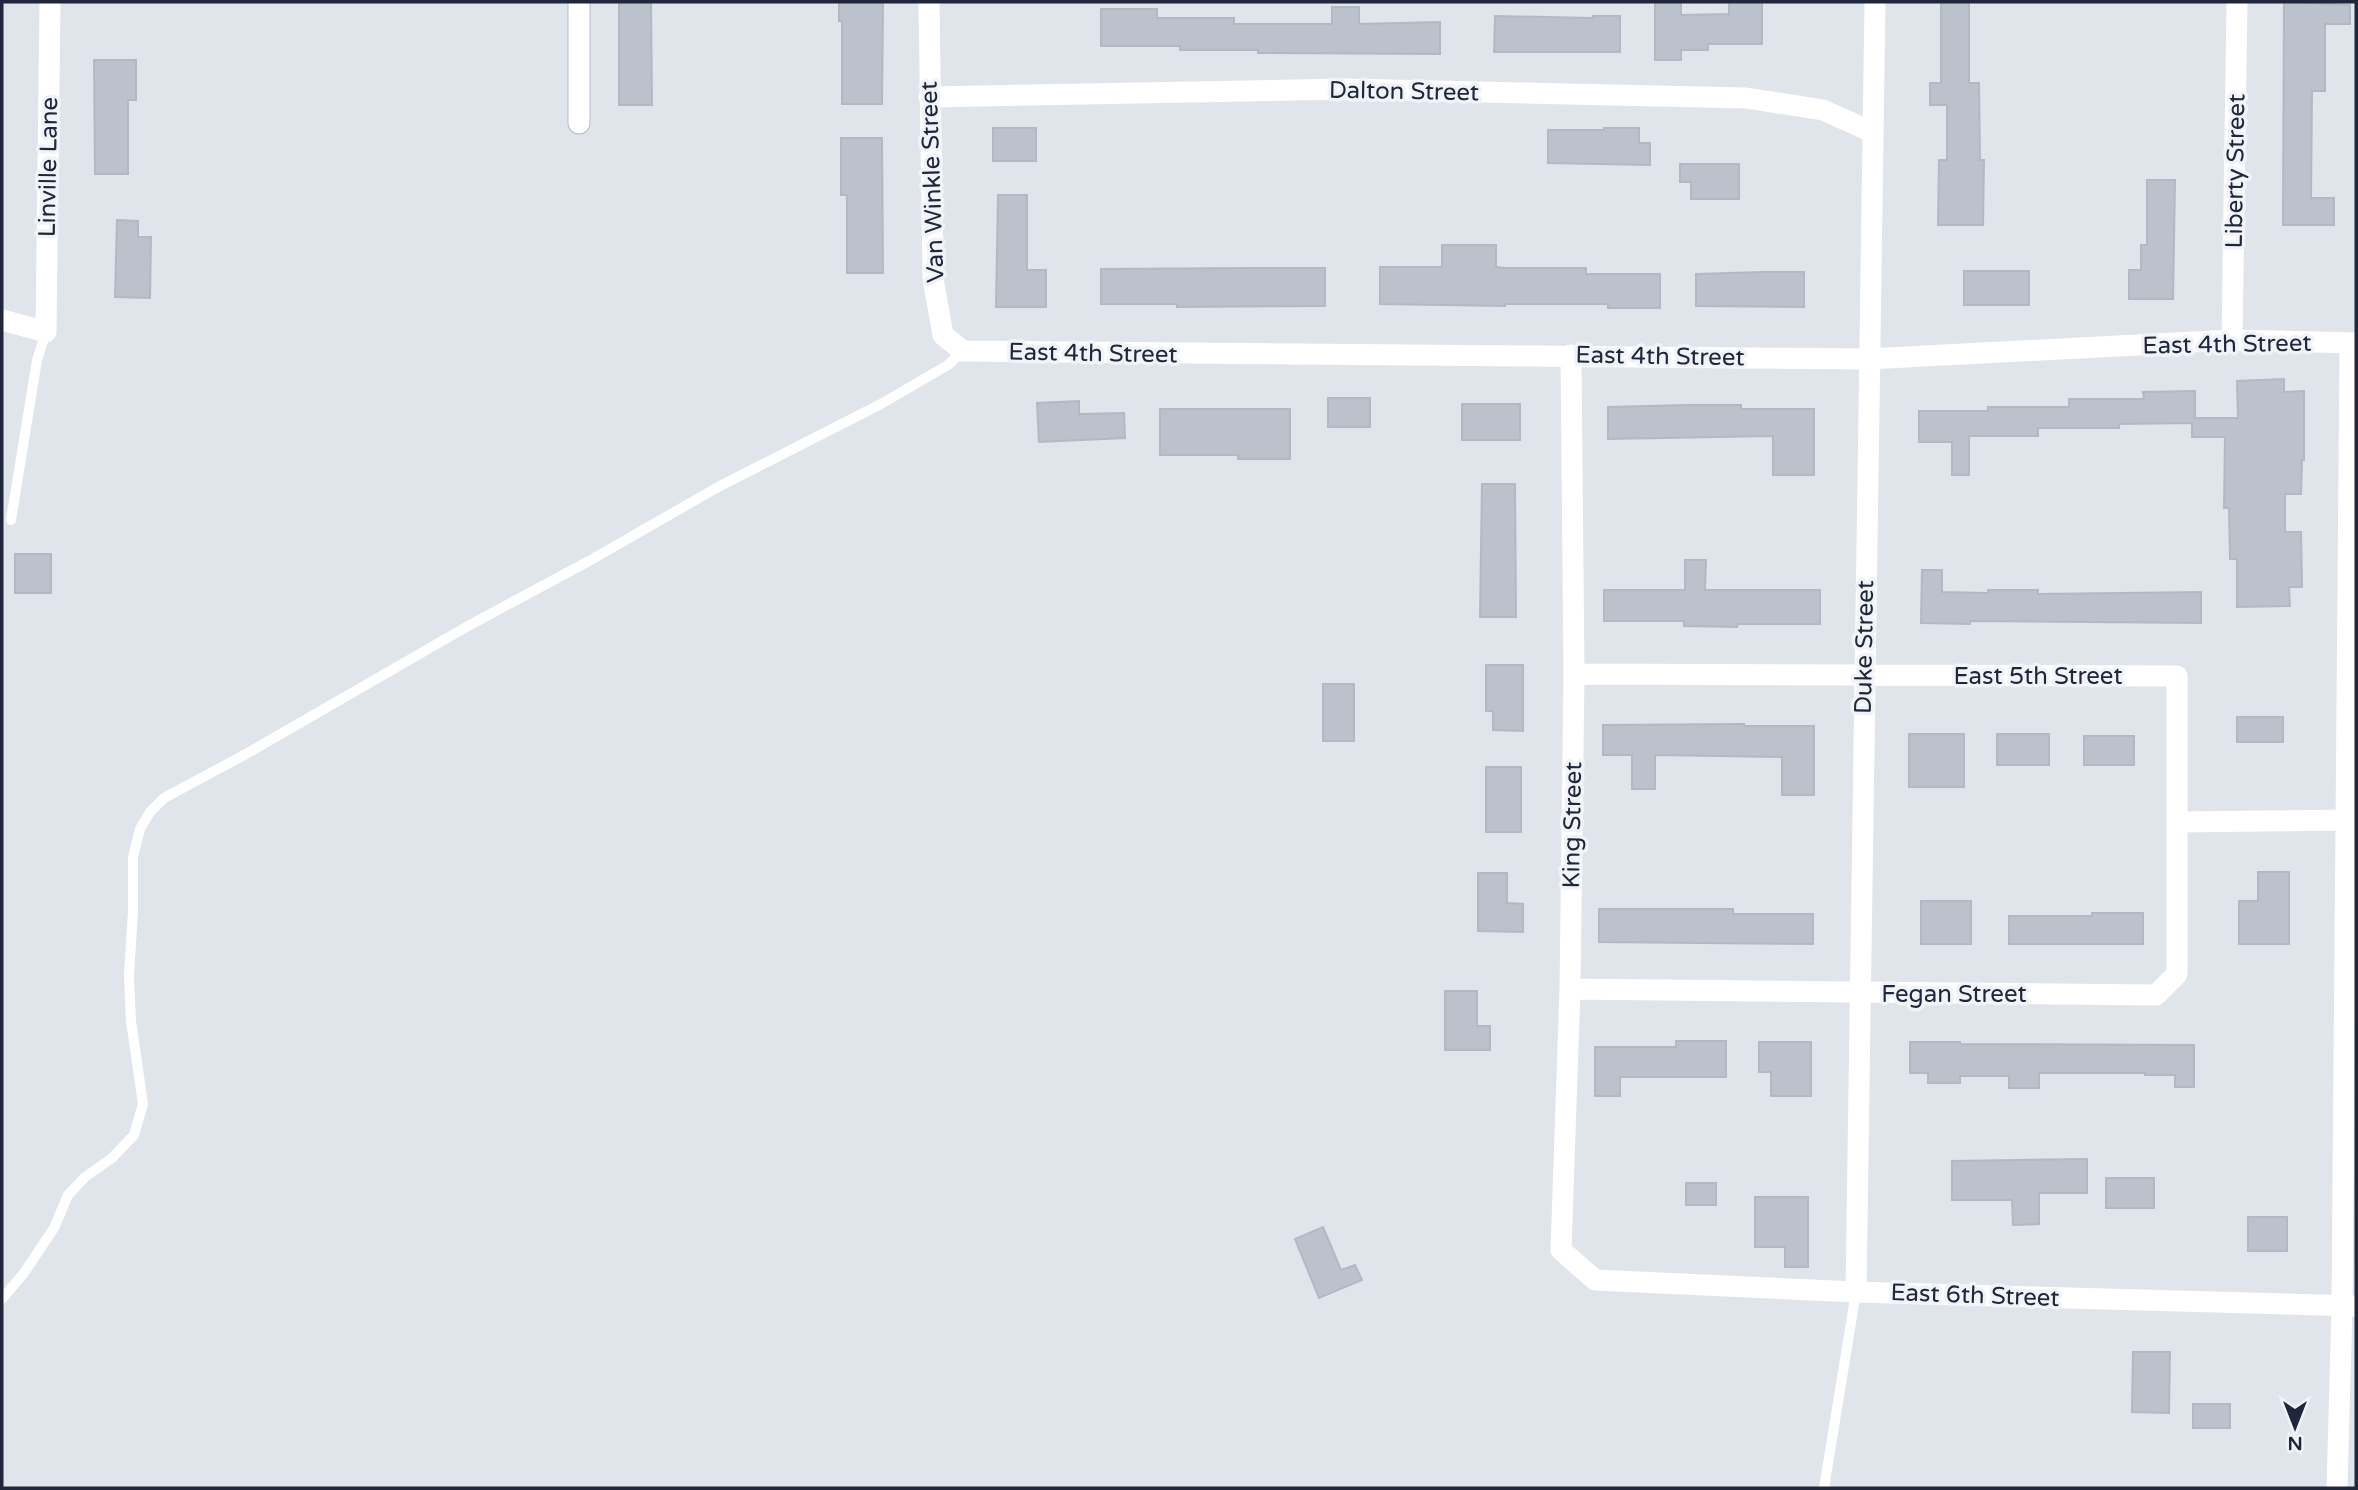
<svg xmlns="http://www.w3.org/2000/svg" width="2358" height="1490" viewBox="0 0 2358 1490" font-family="'Varela Round',sans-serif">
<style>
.building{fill:#bcc2cc;stroke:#b2b9c5;stroke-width:2}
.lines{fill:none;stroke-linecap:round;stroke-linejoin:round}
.secondary-casing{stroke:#b3bbcb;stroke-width:23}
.lane{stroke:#fff;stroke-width:10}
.street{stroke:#fff;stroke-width:21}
.secondary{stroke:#fff;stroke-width:21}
.labels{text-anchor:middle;stroke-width:7;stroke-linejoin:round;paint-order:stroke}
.street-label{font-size:24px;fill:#20263b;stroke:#f0f4f8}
</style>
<rect width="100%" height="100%" fill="#e0e4eb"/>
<path class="building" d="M619,2H651L652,105H619Z
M839,2H883L882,104H842V21H839Z
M1655,2H1681V15L1729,14V2H1762V44H1708V50H1681V60H1655Z
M1941,2H1969V83H1979L1980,160H1984L1983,225H1938L1939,160H1947V105H1930V83H1941Z
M2284,2L2350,5V24H2325V91H2312L2311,198H2334V225H2283Z
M1332,7H1359V24L1440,22V54L1258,53V50H1180V46H1101V9H1157V18H1234V24H1332Z
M1495,16L1593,18V16H1620V52H1494Z
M94,60H136V100H128V174H95Z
M993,128H1036V161H993Z
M1604,128H1639V143H1650V165L1548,163V130H1604Z
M841,138H882L883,273H847V195H841Z
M1680,164H1739V199H1691V182H1680Z
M2147,180H2175L2173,299H2129V270H2141V245H2147Z
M998,195H1027V270H1046V307H996Z
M117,220L138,221V237H151L150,298L115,297Z
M1442,245H1496V267L1505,268H1586V274H1660V308H1608V304H1505V306L1380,304V267H1442Z
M1254,268H1325V306L1177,307V304H1101V269Z
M1964,271H2029V305H1964Z
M1763,272H1804V307L1696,306V274Z
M2284,379V392L2304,391V460H2302L2301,494H2285V532H2301L2302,587H2289L2290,606L2237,607V559H2230L2229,508H2224L2225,437H2192V423L2119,424V428H2038V436H1969V475H1952V442H1919V411H1988V407H2069V399H2144L2143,392L2195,391V418H2238L2237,381Z
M1328,398H1370V427H1328Z
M1079,401V414L1124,413L1125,438L1039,442L1037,403Z
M1462,404H1520V440H1462Z
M1688,405H1741V409H1814V475H1773V436L1608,439V407Z
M1160,409H1290V459H1238V455H1160Z
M1482,484H1515L1516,617H1480Z
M15,554H51V593H15Z
M1685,560H1706L1705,590H1820V624H1738L1737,627L1684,626V621H1604V590H1685Z
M1922,570H1942V592L1988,593V590H2038V594L2201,592V623L1970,621V624L1921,623Z
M1486,665H1523V731L1493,730V711H1486Z
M1323,684H1354V741H1323Z
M2237,717H2283V742H2237Z
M1744,724V726H1814V795H1782V757L1655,755V789H1632V755H1603V725Z
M1909,734H1964V787H1909Z
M1997,734H2049V765H1997Z
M2084,736H2134V765H2084Z
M1486,767H1521V832H1486Z
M2258,872H2289V944H2239V901H2258Z
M1478,873H1507V903L1523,904V932L1478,931Z
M1921,901H1971V944H1921Z
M1599,909H1733V914H1813V944L1599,942Z
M2092,913H2143V944H2009V916H2092Z
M1445,991H1477V1026H1490V1050H1445Z
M1676,1041H1726V1077H1620V1096H1595V1047H1676Z
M1759,1042H1811V1096H1771V1072H1759Z
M1910,1042H1960V1044L2194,1045V1087H2175V1075H2145V1073H2039V1088H2009V1076H1960V1083H1928V1073H1910Z
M2087,1159V1193H2039V1224L2013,1225L2012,1200H1952V1161Z
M2106,1178H2154V1208H2106Z
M1686,1183H1716V1205H1686Z
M1755,1197H1808V1267H1785V1247H1755Z
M2248,1217H2287V1251H2248Z
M1323,1227L1341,1270L1355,1265L1362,1280L1319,1298L1295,1239Z
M2133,1352H2170L2169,1413L2132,1412Z
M2193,1404H2230V1428H2193Z"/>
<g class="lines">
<defs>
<path id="secondary" d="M579,123V2"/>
</defs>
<use href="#secondary" class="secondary-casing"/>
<path class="lane" d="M11,520L37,360L46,332
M2,1299L24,1273L54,1228L68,1195L85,1177L112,1158L134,1135L143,1104L131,1021L129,976L133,911V857L140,829L150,812L164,798L246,754L468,626L589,561L718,487L881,404L948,365L963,351
M1824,1488L1856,1292"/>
<path class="street" d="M929,2L933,279L943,335L963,351L1868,359L2232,340L2356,343
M929,97L1344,89L1746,98L1823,110L1872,132
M2,320L46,332L50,2
M2232,340L2237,2
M1571,355L1574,674L1570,989L1561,1250L1595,1280L1856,1292L2356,1306
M2178,822L2356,820
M1570,989L2156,995L2177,974V676L1574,674
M1856,1292L1875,2
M2337,1488L2342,1306L2350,343"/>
<use href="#secondary" class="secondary"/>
</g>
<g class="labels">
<g class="street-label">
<text transform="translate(1404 91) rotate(1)" y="8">Dalton Street</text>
<text transform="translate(48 167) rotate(-89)" y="8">Linville Lane</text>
<text transform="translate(2235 171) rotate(-89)" y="8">Liberty Street</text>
<text transform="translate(932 182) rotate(-92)" y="8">Van Winkle Street</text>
<text transform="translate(2227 344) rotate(-1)" y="8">East 4th Street</text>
<text transform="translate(1093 353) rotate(1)" y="8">East 4th Street</text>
<text transform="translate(1660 356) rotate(1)" y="8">East 4th Street</text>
<text transform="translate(1864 647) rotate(-89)" y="8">Duke Street</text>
<text x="2038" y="684">East 5th Street</text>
<text transform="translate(1572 825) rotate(-89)" y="8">King Street</text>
<text x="1954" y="1002">Fegan Street</text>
<text transform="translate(1975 1295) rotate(2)" y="8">East 6th Street</text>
</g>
</g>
<rect width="2358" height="1490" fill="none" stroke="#20263b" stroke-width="7"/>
<g transform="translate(2295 1427) rotate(180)" stroke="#f0f4f8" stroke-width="5" paint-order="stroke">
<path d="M0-5L12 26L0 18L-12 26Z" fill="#20263b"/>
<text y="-10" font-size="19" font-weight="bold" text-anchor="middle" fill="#20263b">N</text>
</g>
</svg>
